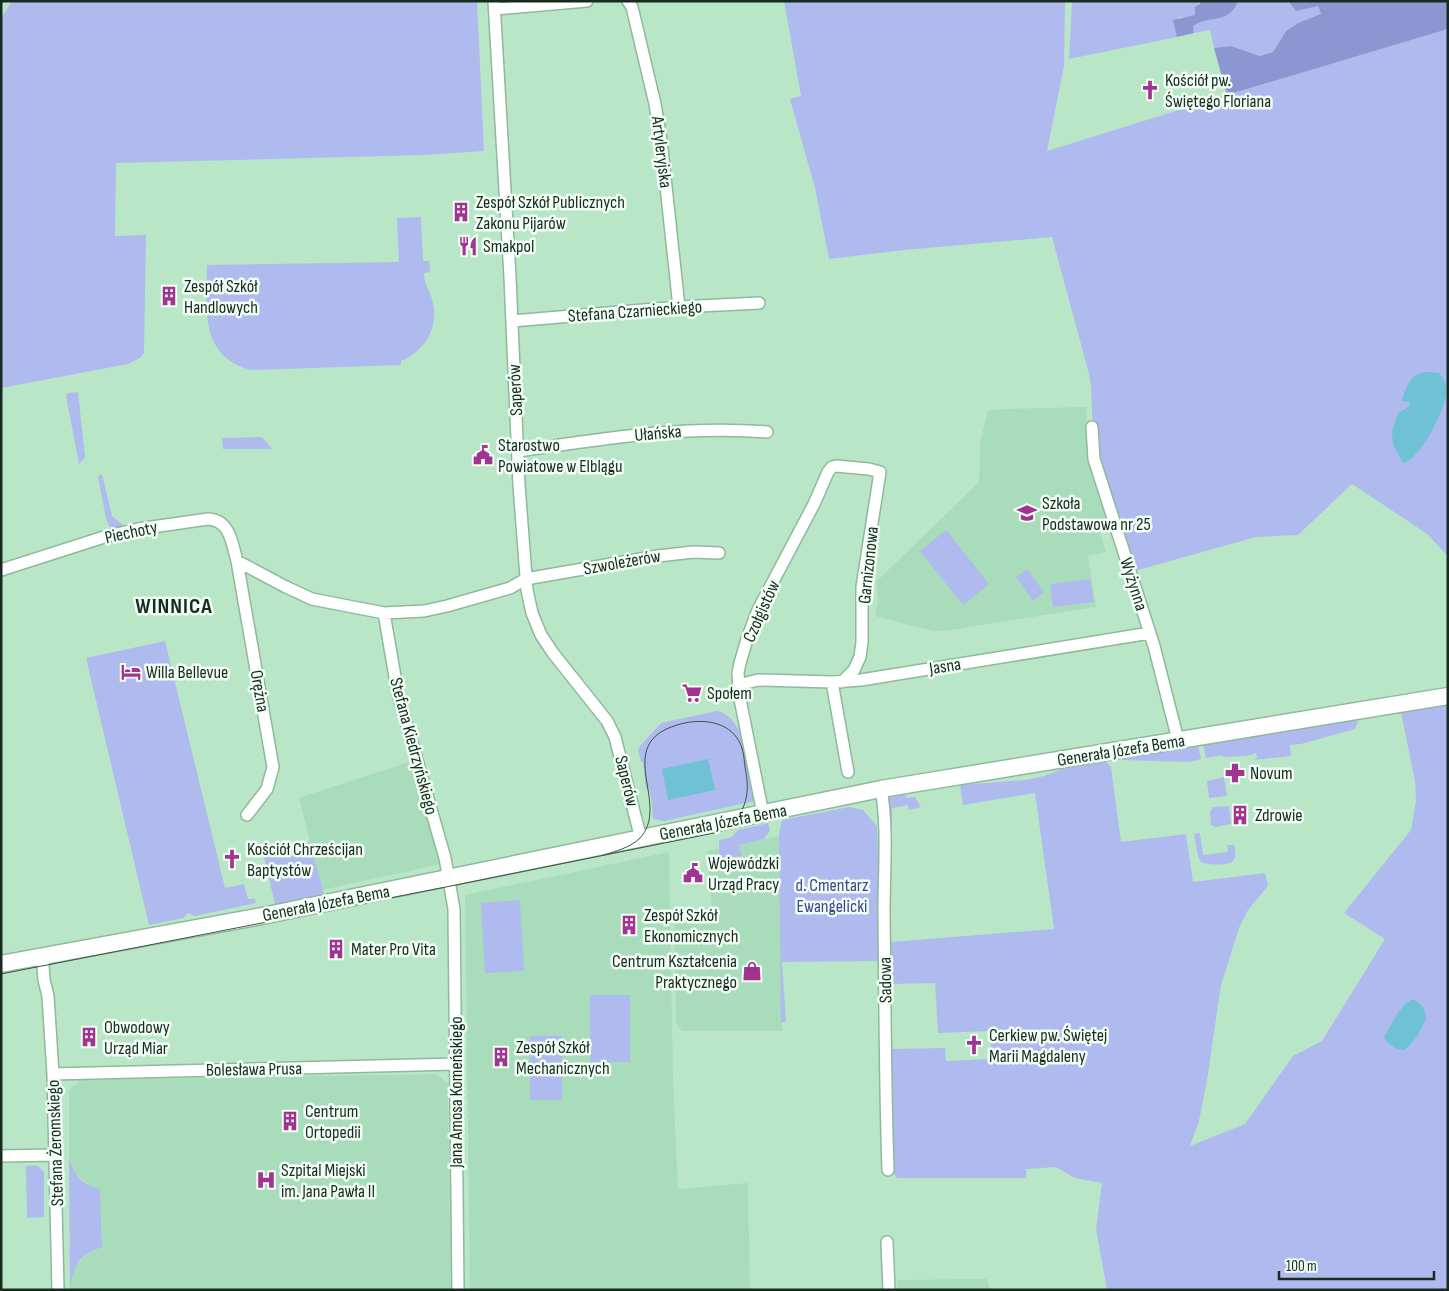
<svg xmlns="http://www.w3.org/2000/svg" width="1449" height="1291" viewBox="0 0 1449 1291" font-family="'Sofia Sans Condensed',sans-serif">
<style>
.built{fill:#a9dcba}
.green{fill:#afbaef}
.forest{fill:#8c97d1}
.water{fill:#6fc1d6}
.lines{fill:none;stroke-linecap:round;stroke-linejoin:round}
.street-casing{stroke:#8eb99c;stroke-width:14}
.secondary-casing{stroke:#8eb99c;stroke-width:19}
.street{stroke:#fff;stroke-width:11}
.secondary{stroke:#fff;stroke-width:16}
.tram{stroke:#3c5344;stroke-width:1}
.labels{text-anchor:middle;stroke-width:5;stroke-linejoin:round;paint-order:stroke}
.poi-label{font-size:18px;fill:#192a1f;stroke:#f1fef5;text-anchor:start}
.street-label{font-size:18px;fill:#192a1f;stroke:#f1fef5}
.park-label{font-size:18px;fill:#3d458b;stroke:#f1fef5}
.district-label{font-size:22px;font-weight:bold;letter-spacing:1px;fill:#192a1f;stroke:#f1fef5}
</style>
<rect width="100%" height="100%" fill="#bae6c8"/>
<path class="built" d="M1086,407L1089,460L1113,529L1100,533L1106,552L1088,556L1096,607L943,631H933L875,616L878,598L876,582L979,482L980,442L988,411L1004,409Z
M409,762L441,864L322,890L299,798Z
M779,836L782,1031H682L676,1023L674,911L712,908L707,851Z
M669,852L673,1078L678,1189L748,1183L750,1290H470L465,895Z
M437,1074L448,1084L451,1290H70L71,1275L74,1268L87,1254L91,1251L102,1248L101,1208L92,1187L74,1173L69,1158V1093L71,1088L79,1083V1080Z
M987,1279L990,1290H898L897,1280Z"/>
<path class="green" d="M12,1H477L484,151L425,155L116,163L115,236L146,235L144,353L140,358L128,364L1,388V18Z
M784,1H1065L1064,66L1047,151L1227,95L1448,29V556L1426,533L1352,484L1298,535L1256,537L1131,572L1094,459L1091,387L1089,374L1052,237L904,250L829,259L815,188L790,99L801,96Z
M1072,1H1200L1195,15L1187,17H1179L1177,37L1069,59Z
M1236,1H1288L1289,4L1318,6L1321,14L1298,23L1286,31L1273,52L1260,56L1231,46L1214,48L1210,30L1194,33L1193,26C1210,15 1227,24 1237,4Z
M421,217L423,261H429L430,272L424,273C424,283 429,289 432,299C440,325 426,351 401,361V365L251,370C198,356 207,308 207,265L399,262L397,218Z
M78,392L85,457L79,464L66,396L68,393Z
M262,437L272,449H223L222,438Z
M102,474L112,516L125,527L115,528L109,526L106,518L98,477Z
M946,530L989,584L963,605L920,551Z
M1027,569L1044,592L1033,601L1016,577Z
M1090,579L1094,602L1053,607L1050,584Z
M165,641L225,888L244,884L248,899H255L256,903L195,916L188,913L183,918L149,925L86,658Z
M1448,700V1290H1107L1096,1229L1102,1183L1075,1178L1056,1167L1026,1169V1178H897L893,1172L891,1049L945,1048L946,1061L992,1059L990,1031L938,1033L935,983L891,984V942L1054,929L1035,793L963,805L960,785L1026,780L1044,776L1068,767L1105,761L1111,767L1121,842L1186,834L1193,882L1265,873L1268,886L1248,910L1239,928L1221,985L1207,1080L1199,1121L1190,1146L1245,1124L1293,1056L1322,1041L1385,939L1344,913L1411,830L1416,801L1415,781L1400,708Z
M717,711C747,716 751,777 755,801L664,821L653,819L652,804L649,788L646,789L643,762H641L638,750L640,746L661,723Z
M1356,720L1358,722L1355,729L1301,744L1290,745L1291,756L1253,760L1257,758L1256,753L1247,756L1223,757L1222,755L1206,758L1203,744Z
M1198,745L1201,759L1189,762L1122,760L1121,758Z
M1224,777L1227,796L1209,798L1207,781Z
M906,794V798L915,797L921,807L909,810L908,805L892,808V826H888V800L891,796Z
M1229,806L1231,824L1215,827L1211,825L1210,811L1213,807Z
M849,807L863,810L877,826L882,961L782,962L786,1022H781L779,834L782,820Z
M768,823L770,830L764,839L739,845L742,856L719,859V840L732,837L738,830Z
M1200,833L1203,855L1228,852L1227,845H1234C1235,849 1237,857 1233,861C1229,866 1206,865 1201,862L1198,856L1194,834Z
M310,842L325,898L276,909L263,852Z
M520,900L524,971L485,973L481,903Z
M590,995H630V1062H590Z
M530,1036H562V1100H530Z
M69,1158C75,1176 81,1184 100,1189L102,1248C79,1252 72,1269 70,1290Z
M37,1165L44,1172V1217L27,1218L26,1168H25L27,1166Z"/>
<path class="forest" d="M1200,1H1236L1237,4C1227,24 1210,15 1193,26L1194,33L1177,37L1173,20L1195,15V7L1200,4Z
M1288,1H1448V29L1227,95L1214,48L1231,46L1260,56L1273,52L1286,31L1298,23L1321,14L1318,6L1296,11Z"/>
<path class="water" d="M1427,372L1439,373C1445,380 1447,386 1446,395C1444,411 1420,460 1403,463L1393,445L1392,432L1398,413L1410,406L1409,402L1402,401V400C1407,385 1411,373 1427,372Z
M708,759L715,790L668,800L662,769Z
M1411,1000H1415L1424,1008L1426,1019L1418,1035L1408,1047L1404,1050L1395,1048L1387,1042L1384,1037C1392,1024 1398,1008 1411,1000Z"/>
<g class="lines">
<defs>
<path id="street" d="M494,1L510,277L519,485L527,590L532,613L541,635L553,653L607,721L615,737L641,839
M628,1L632,7L655,104L661,140L679,307
M495,9L587,1
M512,321L679,307L759,303
M1092,427L1094,459L1154,646L1178,740
M519,451C602,439 684,425 767,432
M237,561L286,587L312,599L384,613L424,611L447,606L510,588L526,579L537,577L658,556L693,552L719,553
M1,570L104,537L138,529L208,519C230,520 232,543 237,561L273,767L267,789L247,815
M384,613L398,694L445,858L454,909L458,1290
M832,682L848,772
M738,685L758,680L832,682L861,680L1150,633
M881,789C888,827 884,872 884,911C885,997 885,1084 888,1170
M763,814L740,699L738,673L740,663L747,639L758,610L814,504L828,472L832,467L836,466L869,469L880,472L862,587V642L860,657L854,670L842,682
M45,956L43,966L44,980L48,996L53,1074L58,1290
M53,1074L456,1064
M1,1156L56,1155
M887,1242L889,1290"/>
<path id="secondary" d="M1,964L262,916L881,789L1448,696"/>
</defs>
<use href="#street" class="street-casing"/>
<use href="#secondary" class="secondary-casing"/>
<use href="#street" class="street"/>
<use href="#secondary" class="secondary"/>
<path class="tram" d="M1,974L451,886L719,832C746,816 751,796 745,767C744,757 743,746 737,738C724,719 696,719 677,725C611,745 673,805 639,839C629,848 616,851 604,855"/>
</g>
<defs>
<symbol id="church-bare" viewBox="-9 -9 18 18"><path d="M-1.2-6h2.4v3.5h3.3v2.4h-3.3V6h-2.4V-.1h-3.3v-2.4h3.3Z" fill="#a33390" stroke="#f1fef5" stroke-width="2.5" paint-order="stroke"/></symbol>
<symbol id="building-bare" viewBox="-9 -9 18 18"><path d="M-4-6H4V6H1V3H-1V6H-4ZM-2.5-4.3h1.7v1.8h-1.7ZM.8-4.3h1.7v1.8H.8ZM-2.5-1h1.7V.8h-1.7ZM.8-1h1.7V.8H.8Z" fill="#a33390" stroke="#f1fef5" stroke-width="2.5" paint-order="stroke"/></symbol>
<symbol id="restaurant-bare" viewBox="-9 -9 18 18"><path d="M-5-6h1v4h1v-4h1v4h1v-4h1v5L-1.5 .5V6h-2V.5L-5-1ZM5-6V6H3V1.5H1.5Q1.5-4 5-6Z" fill="#a33390" stroke="#f1fef5" stroke-width="2.5" paint-order="stroke"/></symbol>
<symbol id="civic-bare" viewBox="-9 -9 18 18"><path d="M-.6-6.5H3V-4.5H.6V-3L4-1V1h2V6H-6V1h2V-1L-.6-3ZM-1.2 2.5V6h2.4V2.5Z" fill="#a33390" stroke="#f1fef5" stroke-width="2.5" paint-order="stroke"/></symbol>
<symbol id="school-bare" viewBox="-9 -9 18 18"><path d="M0-5L7-2L0 1L-7-2ZM-4 1L0 2.5L4 1V4Q0 6-4 4Z" fill="#a33390" stroke="#f1fef5" stroke-width="2.5" paint-order="stroke"/></symbol>
<symbol id="hotel-bare" viewBox="-9 -9 18 18"><path d="M-6-4.5h1.5V1H6V5H4.5V3h-9V5H-6ZM-4 0a1.8 1.8 0 1 1 3.6 0ZM.5 0V-2.5h3Q6-2.5 6 0Z" fill="#a33390" stroke="#f1fef5" stroke-width="2.5" paint-order="stroke"/></symbol>
<symbol id="supermarket-bare" viewBox="-9 -9 18 18"><path d="M-6-5.5h2.5l.6 2H6L4.5 2H-2.5L-4.4-4H-6ZM-1.5 3.2a1.3 1.3 0 1 0 .1 0ZM3 3.2a1.3 1.3 0 1 0 .1 0Z" fill="#a33390" stroke="#f1fef5" stroke-width="2.5" paint-order="stroke"/></symbol>
<symbol id="pharmacy-bare" viewBox="-9 -9 18 18"><path d="M-2-6h4v4h4v4h-4v4h-4v-4h-4v-4h4Z" fill="#a33390" stroke="#f1fef5" stroke-width="2.5" paint-order="stroke"/></symbol>
<symbol id="shop-bare" viewBox="-9 -9 18 18"><path d="M-5-2.5h2.3a2.7 3.5 0 0 1 5.4 0H5L5.5 6h-11ZM-1.5-2.5h3a1.5 2.3 0 0 0-3 0Z" fill="#a33390" stroke="#f1fef5" stroke-width="2.5" paint-order="stroke"/></symbol>
<symbol id="hospital-bare" viewBox="-9 -9 18 18"><path d="M-5-5h3v3.5h4V-5h3V5h-3V1.5h-4V5h-3Z" fill="#a33390" stroke="#f1fef5" stroke-width="2.5" paint-order="stroke"/></symbol>
</defs>
<g fill-rule="evenodd">
<use href="#church-bare" x="1136" y="76" width="28" height="28"/>
<use href="#building-bare" x="447" y="198" width="28" height="28"/>
<use href="#restaurant-bare" x="454" y="232" width="28" height="28"/>
<use href="#building-bare" x="155" y="282" width="28" height="28"/>
<use href="#civic-bare" x="469" y="441" width="28" height="28"/>
<use href="#school-bare" x="1013" y="499" width="28" height="28"/>
<use href="#hotel-bare" x="117" y="658" width="28" height="28"/>
<use href="#supermarket-bare" x="678" y="679" width="28" height="28"/>
<use href="#pharmacy-bare" x="1221" y="759" width="28" height="28"/>
<use href="#building-bare" x="1226" y="801" width="28" height="28"/>
<use href="#church-bare" x="218" y="845" width="28" height="28"/>
<use href="#civic-bare" x="679" y="859" width="28" height="28"/>
<use href="#building-bare" x="615" y="911" width="28" height="28"/>
<use href="#building-bare" x="322" y="935" width="28" height="28"/>
<use href="#shop-bare" x="738" y="957" width="28" height="28"/>
<use href="#building-bare" x="75" y="1023" width="28" height="28"/>
<use href="#church-bare" x="960" y="1031" width="28" height="28"/>
<use href="#building-bare" x="487" y="1043" width="28" height="28"/>
<use href="#building-bare" x="276" y="1107" width="28" height="28"/>
<use href="#hospital-bare" x="252" y="1166" width="28" height="28"/>
</g>
<g class="labels">
<g class="poi-label">
<text x="1165" y="86">Kościół pw.<tspan x="1165" dy="21">Świętego Floriana</tspan></text>
<text x="476" y="208">Zespół Szkół Publicznych<tspan x="476" dy="21">Zakonu Pijarów</tspan></text>
<text x="483" y="252">Smakpol</text>
<text x="184" y="292">Zespół Szkół<tspan x="184" dy="21">Handlowych</tspan></text>
<text x="498" y="451">Starostwo<tspan x="498" dy="21">Powiatowe w Elblągu</tspan></text>
<text x="1042" y="509">Szkoła<tspan x="1042" dy="21">Podstawowa nr 25</tspan></text>
<text x="146" y="678">Willa Bellevue</text>
<text x="707" y="699">Społem</text>
<text x="1250" y="779">Novum</text>
<text x="1255" y="821">Zdrowie</text>
<text x="247" y="855">Kościół Chrześcijan<tspan x="247" dy="21">Baptystów</tspan></text>
<text x="708" y="869">Wojewódzki<tspan x="708" dy="21">Urząd Pracy</tspan></text>
<text x="644" y="921">Zespół Szkół<tspan x="644" dy="21">Ekonomicznych</tspan></text>
<text x="351" y="955">Mater Pro Vita</text>
<text x="737" y="967" text-anchor="end">Centrum Kształcenia<tspan x="737" dy="21">Praktycznego</tspan></text>
<text x="104" y="1033">Obwodowy<tspan x="104" dy="21">Urząd Miar</tspan></text>
<text x="989" y="1041">Cerkiew pw. Świętej<tspan x="989" dy="21">Marii Magdaleny</tspan></text>
<text x="516" y="1053">Zespół Szkół<tspan x="516" dy="21">Mechanicznych</tspan></text>
<text x="305" y="1117">Centrum<tspan x="305" dy="21">Ortopedii</tspan></text>
<text x="281" y="1176">Szpital Miejski<tspan x="281" dy="21">im. Jana Pawła II</tspan></text>
</g>
<g class="street-label">
<text transform="translate(662 152) rotate(83)" y="6">Artyleryjska</text>
<text transform="translate(635 311) rotate(-4)" y="6">Stefana Czarnieckiego</text>
<text transform="translate(515 390) rotate(-93)" y="6">Saperów</text>
<text transform="translate(658 433) rotate(-5)" y="6">Ułańska</text>
<text transform="translate(131 532) rotate(-12)" y="6">Piechoty</text>
<text transform="translate(622 562) rotate(-10)" y="6">Szwoleżerów</text>
<text transform="translate(868 565) rotate(-84)" y="6">Garnizonowa</text>
<text transform="translate(1134 584) rotate(72)" y="6">Wyżynna</text>
<text transform="translate(761 611) rotate(-66)" y="6">Czołgistów</text>
<text transform="translate(945 666) rotate(-9)" y="6">Jasna</text>
<text transform="translate(260 691) rotate(80)" y="6">Orężna</text>
<text transform="translate(414 746) rotate(75)" y="6">Stefana Kiedrzyńskiego</text>
<text transform="translate(1121 750) rotate(-9)" y="6">Generała Józefa Bema</text>
<text transform="translate(627 781) rotate(76)" y="6">Saperów</text>
<text transform="translate(723 822) rotate(-11)" y="6">Generała Józefa Bema</text>
<text transform="translate(326 903) rotate(-11)" y="6">Generała Józefa Bema</text>
<text transform="translate(885 980) rotate(-91)" y="6">Sadowa</text>
<text transform="translate(254 1069) rotate(-1)" y="6">Bolesława Prusa</text>
<text transform="translate(456 1092) rotate(-90)" y="6">Jana Amosa Komeńskiego</text>
<text transform="translate(55 1143) rotate(-92)" y="6">Stefana Żeromskiego</text>
</g>
<g class="park-label">
<text x="832" y="891">d. Cmentarz<tspan x="832" dy="21">Ewangelicki</tspan></text>
</g>
<g class="district-label">
<text x="174" y="613">WINNICA</text>
</g>
</g>
<rect width="1449" height="1291" fill="none" stroke="#192a1f" stroke-width="5"/>
<path d="M1279 1271v8h155v-8" fill="none" stroke="#192a1f" stroke-width="2.5"/>
<text x="1286" y="1271" font-size="15" fill="#192a1f" stroke="#f1fef5" stroke-width="4" paint-order="stroke">100 m</text>
</svg>
